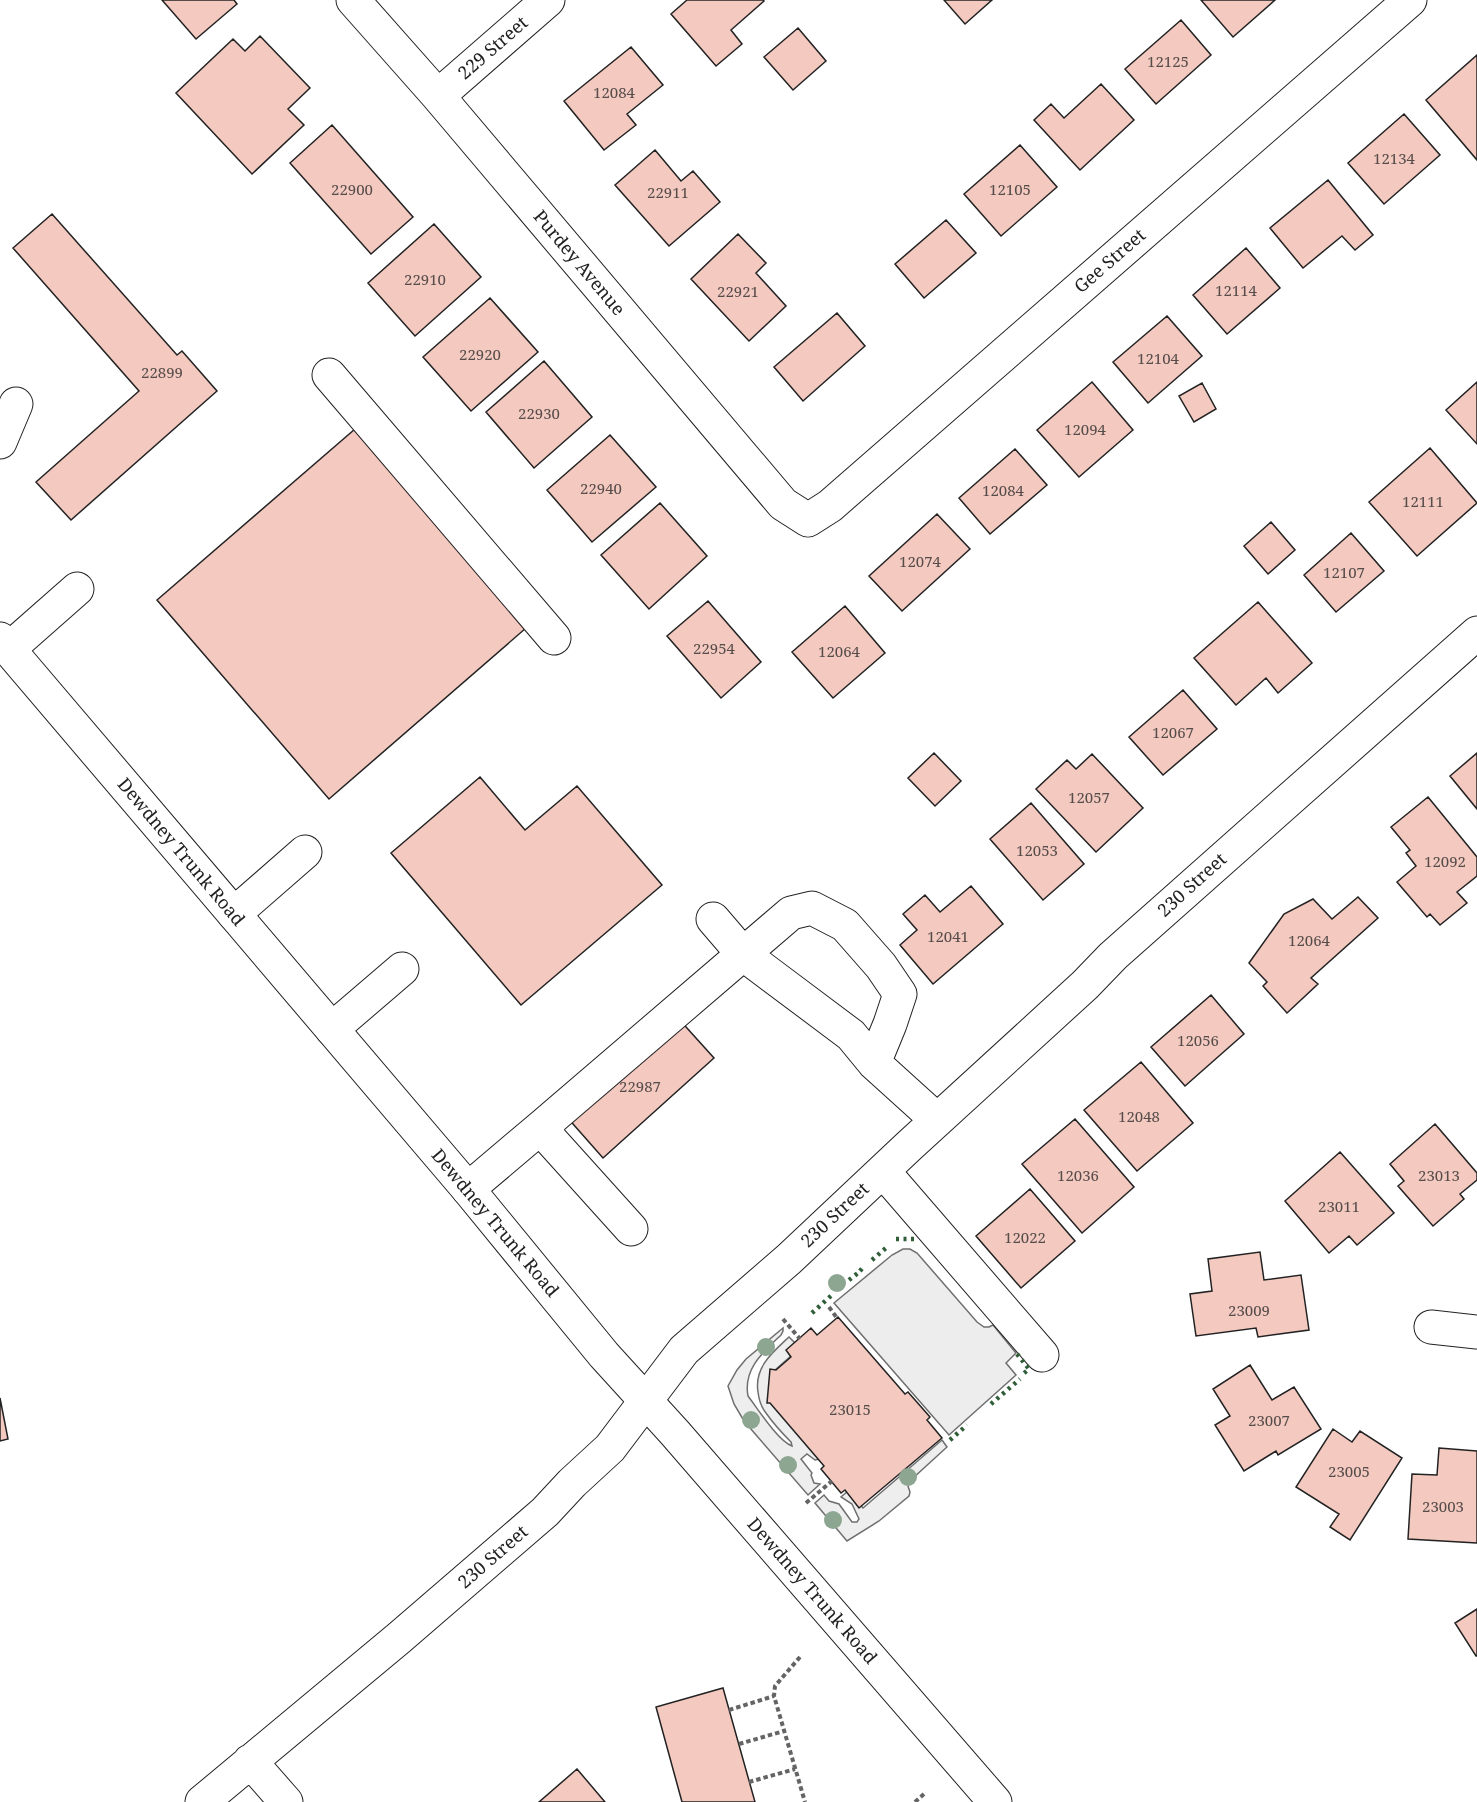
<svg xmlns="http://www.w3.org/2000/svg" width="1477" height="1802" viewBox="0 0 1477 1802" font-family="'Noto Serif',serif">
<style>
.green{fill:#eee;stroke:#6f6f6f;stroke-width:1.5}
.parking{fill:#ededed;stroke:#6f6f6f;stroke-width:1.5}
.building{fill:#f3c9c0;stroke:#222;stroke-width:1.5}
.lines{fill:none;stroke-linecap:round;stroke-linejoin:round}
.minor-casing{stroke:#222;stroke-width:35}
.major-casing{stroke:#222;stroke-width:35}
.path{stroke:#646464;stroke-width:4;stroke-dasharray:4.5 3;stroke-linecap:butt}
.minor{stroke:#fff;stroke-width:33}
.major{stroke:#fff;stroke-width:33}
.hedge{stroke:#2f5e38;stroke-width:4.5;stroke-dasharray:3 4.5;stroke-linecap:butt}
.tree{fill:#8da692}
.labels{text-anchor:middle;stroke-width:4.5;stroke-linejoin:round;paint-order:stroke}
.number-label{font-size:15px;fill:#564c4a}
.street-label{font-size:18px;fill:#222;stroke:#fff}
</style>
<rect width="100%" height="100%" fill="#fff"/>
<path class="green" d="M783,1328V1331L781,1335C763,1352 743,1369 748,1396C758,1409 778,1441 792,1446L791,1442C782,1433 773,1423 766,1413C761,1407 759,1400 758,1392C754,1367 773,1352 789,1337L800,1348L774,1371L820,1459L815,1460L807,1454L801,1459L812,1473L811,1475L814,1483L820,1484L808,1495L744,1421L734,1404L728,1386L737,1370L746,1359Z
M942,1440L947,1447L912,1479L908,1486L910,1492L909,1496L879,1521L847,1541L815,1503L824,1495L829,1501L839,1504L852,1522H857L859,1519L852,1504L841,1497L848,1491L863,1508Z"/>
<path class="parking" d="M903,1249H910L917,1253L977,1322L984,1327H989L993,1325L1016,1353L1006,1363L1016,1375L949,1435L834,1303L892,1255Z"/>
<path class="building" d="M162,0H234L237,4L196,39Z
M687,0H763L764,1L731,30L742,44L716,66L671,14Z
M944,0H992L965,24Z
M1201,0H1275L1233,37Z
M1181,20L1211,55L1156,104L1125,69Z
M798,28L826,61L793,90L764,57Z
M260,36L310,88L288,109L304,125L252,174L176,93L233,39L245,51Z
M631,47L663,85L627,114L636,125L604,150L564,101Z
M1477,55V160L1426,100Z
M1101,84L1134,120L1080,170L1034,120L1051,104L1064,118Z
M1404,114L1440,155L1384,204L1348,163Z
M332,125L413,217L371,254L290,163Z
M1020,145L1057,187L1001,236L964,194Z
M655,150L681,181L693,171L720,202L669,246L615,185Z
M1328,180L1373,235L1355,250L1342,236L1303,268L1270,228Z
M52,214L177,355L182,351L217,391L71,520L36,482L139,391L13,248Z
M946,220L976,253L924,298L895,264Z
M434,224L481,277L415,336L368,283Z
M738,234L766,263L756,273L786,306L749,341L691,279Z
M1246,248L1280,288L1227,334L1193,295Z
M490,298L538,352L471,411L423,357Z
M837,313L865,346L803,401L774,367Z
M1167,316L1202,356L1148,403L1113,362Z
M544,361L592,417L534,468L486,412Z
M1092,382L1133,430L1079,477L1037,430Z
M1477,382V444L1446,410Z
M1202,383L1216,409L1194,422L1179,396Z
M355,429L526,628L329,799L157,600Z
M610,435L656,487L592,542L547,490Z
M1430,448L1477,503L1417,556L1369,502Z
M1015,449L1047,485L990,534L959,498Z
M660,503L707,556L649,609L601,555Z
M937,514L970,549L902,611L869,576Z
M1271,522L1295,550L1268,574L1244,546Z
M1351,533L1384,571L1336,612L1304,575Z
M708,601L761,662L721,698L667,636Z
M1258,602L1312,663L1278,693L1266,678L1236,705L1194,658Z
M845,606L885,653L833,698L792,652Z
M1183,690L1217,729L1163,775L1129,737Z
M934,753L961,781L935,806L908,778Z
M1477,753V809L1450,776Z
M1092,754L1143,808L1096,852L1036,789L1067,760L1076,769Z
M480,777L525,830L577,786L662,885L521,1005L391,853Z
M1428,797L1477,857V876L1457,892L1467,903L1440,925L1430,914L1427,917L1397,882L1416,866L1406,853L1410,850L1391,827Z
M1031,803L1084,864L1043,900L990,839Z
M971,886L1003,924L933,984L900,945L917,930L903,914L925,895L940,912Z
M1358,897L1378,918L1311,978L1318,984L1287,1013L1263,986L1267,982L1249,963L1284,914L1313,899L1332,919Z
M1211,995L1244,1034L1185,1086L1151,1047Z
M677,1017L714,1058L603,1158L566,1116Z
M1141,1062L1193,1123L1137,1171L1084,1110Z
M1075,1119L1134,1187L1082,1233L1022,1164Z
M1435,1124L1477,1173V1180L1460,1194L1464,1199L1433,1226L1398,1186L1404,1181L1390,1164Z
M1340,1152L1394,1213L1357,1245L1349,1236L1329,1253L1285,1201Z
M1030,1189L1075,1241L1021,1288L976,1236Z
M1260,1252L1264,1280L1301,1275L1309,1330L1258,1337L1256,1328L1196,1336L1190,1294L1212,1291L1208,1259Z
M838,1317L905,1394L908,1392L930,1417L927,1420L942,1438L859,1508L845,1490L841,1493L821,1469L824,1466L770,1403H767L770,1369L776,1370L791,1357L786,1350L811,1328L817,1335Z
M1250,1365L1272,1400L1294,1387L1321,1429L1278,1455L1276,1451L1244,1471L1215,1425L1230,1416L1213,1389Z
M0,1398L8,1439L0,1441Z
M1333,1429L1352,1442L1360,1431L1402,1458L1350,1540L1330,1527L1339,1514L1296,1487Z
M1439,1448L1477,1451V1543L1408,1539L1412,1474L1437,1475Z
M1477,1609V1656H1476L1455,1623Z
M723,1688L755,1802H682L656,1707Z
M577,1769L605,1802H539Z"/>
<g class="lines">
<defs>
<path id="minor" d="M353,0L438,96L783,504L808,520L830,506L1410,0
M438,96L548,0
M329,375L554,638
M0,442L16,404
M9,649L77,589
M234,914L305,852
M713,919L743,954L851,1035L874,1063L937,1120
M332,1029L402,969
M883,1171L1042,1355
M468,1189L546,1123
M631,1229L549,1138L546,1123L791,913L812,908L845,925L881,966L900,994L890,1024L874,1063
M1431,1327L1477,1332
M250,1761L286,1802
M202,1802L399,1638L545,1512L572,1483L610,1448L684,1350L789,1259L909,1146L1085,985L1113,956L1477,633"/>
<path id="major" d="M0,639L468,1189L604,1355L675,1433L995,1802"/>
</defs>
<use href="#minor" class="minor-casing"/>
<use href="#major" class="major-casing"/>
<path class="path" d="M829,1307L837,1318
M783,1319L800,1339
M806,1503L832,1481
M800,1657L775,1686L774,1696L805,1802
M729,1710L774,1696
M739,1744L784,1731
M749,1782L795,1769
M915,1802L924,1794"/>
<use href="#minor" class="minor"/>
<use href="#major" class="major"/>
<path class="hedge" d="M896,1239H914
M872,1260L887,1247
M860,1271L864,1266
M849,1280L858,1273
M812,1313L833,1294
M1017,1354L1029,1369L1023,1374
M991,1404L1020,1379
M950,1440L967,1425"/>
</g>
<g class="tree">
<circle cx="837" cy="1283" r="9"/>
<circle cx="766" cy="1347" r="9"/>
<circle cx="751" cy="1420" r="9"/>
<circle cx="788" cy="1465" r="9"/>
<circle cx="908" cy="1477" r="9"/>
<circle cx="833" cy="1520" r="9"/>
</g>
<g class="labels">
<g class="number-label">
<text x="1168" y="67">12125</text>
<text x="614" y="98">12084</text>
<text x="1394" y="164">12134</text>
<text x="352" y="195">22900</text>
<text x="1010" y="195">12105</text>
<text x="668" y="198">22911</text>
<text x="425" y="285">22910</text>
<text x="1236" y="296">12114</text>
<text x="738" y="297">22921</text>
<text x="480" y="360">22920</text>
<text x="1158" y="364">12104</text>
<text x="162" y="378">22899</text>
<text x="539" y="419">22930</text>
<text x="1085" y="435">12094</text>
<text x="601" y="494">22940</text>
<text x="1003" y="496">12084</text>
<text x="1423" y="507">12111</text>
<text x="920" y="567">12074</text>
<text x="1344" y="578">12107</text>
<text x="714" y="654">22954</text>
<text x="839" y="657">12064</text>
<text x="1173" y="738">12067</text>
<text x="1089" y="803">12057</text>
<text x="1037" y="856">12053</text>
<text x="1445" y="867">12092</text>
<text x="948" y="942">12041</text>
<text x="1309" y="946">12064</text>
<text x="1198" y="1046">12056</text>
<text x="640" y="1092">22987</text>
<text x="1139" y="1122">12048</text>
<text x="1078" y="1181">12036</text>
<text x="1439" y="1181">23013</text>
<text x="1339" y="1212">23011</text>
<text x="1025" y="1243">12022</text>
<text x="1249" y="1316">23009</text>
<text x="850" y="1415">23015</text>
<text x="1269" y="1426">23007</text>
<text x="1349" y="1477">23005</text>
<text x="1443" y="1512">23003</text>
</g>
<g class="street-label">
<text transform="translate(493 48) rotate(-41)" y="6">229 Street</text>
<text transform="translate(1110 261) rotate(-41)" y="6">Gee Street</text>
<text transform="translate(579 263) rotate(50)" y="6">Purdey Avenue</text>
<text transform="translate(181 852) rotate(50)" y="6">Dewdney Trunk Road</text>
<text transform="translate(1192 885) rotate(-42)" y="6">230 Street</text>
<text transform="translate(835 1215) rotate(-43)" y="6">230 Street</text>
<text transform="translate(495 1223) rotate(50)" y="6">Dewdney Trunk Road</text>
<text transform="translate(493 1557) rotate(-41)" y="6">230 Street</text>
<text transform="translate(812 1591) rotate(49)" y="6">Dewdney Trunk Road</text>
</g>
</g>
</svg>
